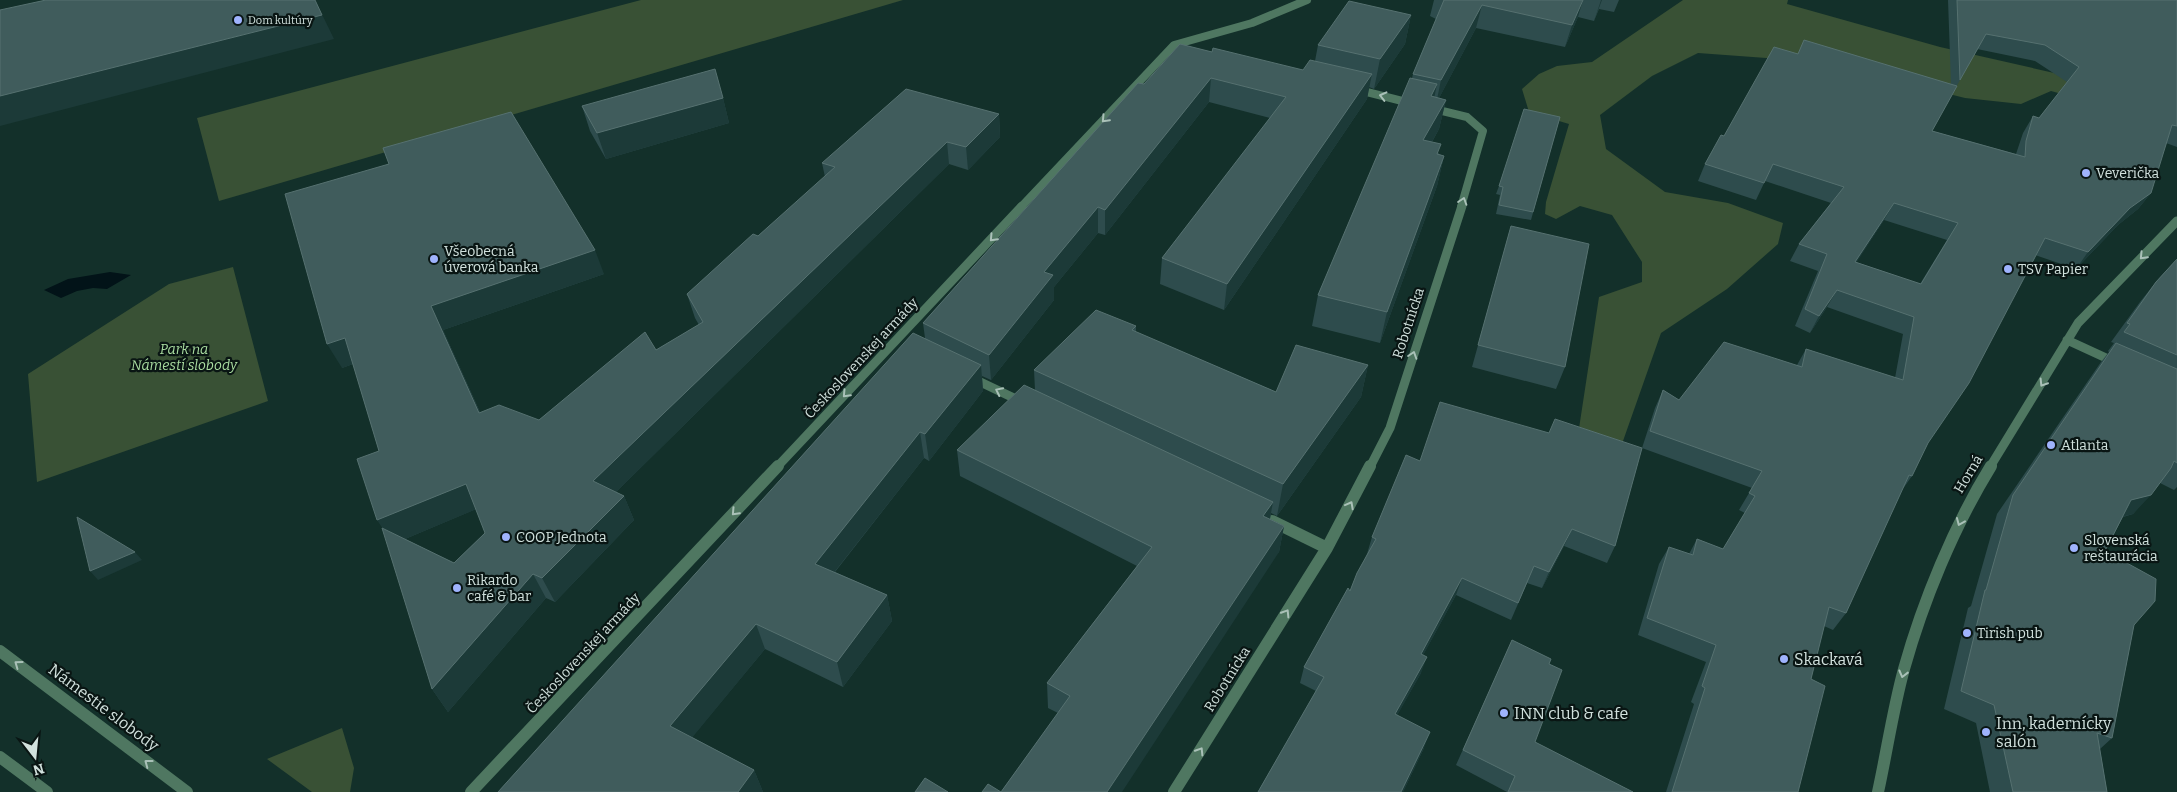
<svg xmlns="http://www.w3.org/2000/svg" width="2177" height="792" viewBox="0 0 2177 792" font-family="Bitter,serif">
<style>
.green{fill:#395135}
.water{fill:#021318}
.lines{fill:none;stroke-linecap:round;stroke-linejoin:round}
.minor-far2{stroke:#4f7761;stroke-width:8}
.minor-far1{stroke:#4f7761;stroke-width:9}
.minor{stroke:#4f7761;stroke-width:12}
.tertiary{stroke:#4f7761;stroke-width:12}
.wall{fill:#2e4c4d;fill-rule:evenodd}
.shaded-wall{fill:#1c3a38}
.building{fill:#405c5c;stroke:#567170;fill-rule:evenodd}
.oneway{stroke:#aac1b8}
.poi-dot{fill:#9fb3fd;stroke:#091513;stroke-width:2}
.labels{text-anchor:middle;stroke-width:4.5;stroke-linejoin:round;paint-order:stroke}
.far-poi-label{font-size:11px;fill:#d1e1dd;stroke:#091513;text-anchor:start}
.poi-label{font-size:14px;fill:#d1e1dd;stroke:#091513;text-anchor:start}
.street-label{font-size:14px;fill:#d1e1dd;stroke:#091513}
.park-label{font-size:14px;font-style:italic;fill:#a9dca0;stroke:#091513}
.near-poi-label{font-size:16px;fill:#d1e1dd;stroke:#091513;text-anchor:start}
.near-street-label{font-size:16px;fill:#d1e1dd;stroke:#091513}
</style>
<rect width="100%" height="100%" fill="#13302a"/>
<path class="green" d="M641,0H903L219,201L197,118Z
M1683,0H1788L1787,4L1940,47L2125,89L2105,106L2051,91L2021,104L1965,98L1821,62L1698,53L1652,76L1600,115L1606,149L1665,192L1728,203L1783,223L1778,244L1727,289L1661,333L1623,441L1601,447L1578,435L1599,297L1642,282V262L1612,215L1580,206L1556,219L1545,214L1546,202L1569,124L1529,112L1522,89L1539,74L1557,66L1592,62Z
M233,267L268,401L37,482L28,374L169,284Z
M342,728L354,768L350,792H312L267,759Z"/>
<path class="water" d="M110,272L131,275L107,289L93,288L77,291L61,298L44,290L68,279Z"/>
<g class="lines">
<path class="minor-far2" d="M1355,89L1414,104
M1430,108L1467,117L1483,131L1461,207
M1021,207L1174,45L1252,23L1307,0"/>
<path class="minor-far1" d="M2067,340L2117,363
M972,378L1024,403
M777,467L1022,206
M1370,467L1390,428L1462,206
M1990,467L2078,323L2177,221"/>
<path class="minor" d="M1272,521L1327,548
M471,792L778,466
M1174,792L1327,548L1370,466
M1878,792C1887,751 1893,709 1904,669C1923,601 1954,526 1991,466"/>
<path class="tertiary" d="M0,651L187,792
M0,757L47,792"/>
</g>
<path class="wall" d="M1434,0H1619L1614,12L1599,9L1594,21L1578,17L1565,47L1476,28L1439,98L1446,100L1439,129L1432,142L1439,154L1444,156L1437,186L1380,343L1312,326L1318,295L1412,78L1413,74L1436,19L1430,16Z
M1948,0H2177V147L2166,143L2151,193L2138,209L2118,225L2076,269L2035,255L1928,443L1912,476L1902,490L1846,613L1833,630L1824,626L1811,679L1798,792H1666L1694,704L1691,702L1706,662L1638,635L1659,564L1669,547L1689,554L1697,539L1723,549L1745,513L1739,510L1752,488L1642,448L1615,546L1607,563L1564,546L1542,588L1527,583L1511,620L1456,595L1423,655L1421,673L1397,715L1424,748L1403,792H1258L1316,691L1300,683L1304,667L1350,591L1367,554L1372,537L1420,461L1549,433L1642,448L1655,408L1663,390L1679,400L1797,365L1806,349L1895,378L1903,334L1827,307L1810,333L1795,326L1818,271L1790,261L1799,244L1831,203L1765,181L1756,200L1698,181L1705,164L1724,136L1798,54L1951,84ZM1977,49L2035,61L2067,82L2039,118L2033,116L2023,133L2016,154L1932,131ZM1884,220L1947,240L1920,284L1856,262Z
M1411,15L1405,44L1374,89L1369,87L1367,99L1224,310L1160,284L1162,258L1270,118L1209,102L1105,235L1098,233L1054,287V300L991,380L982,376L983,391L929,461L924,458L835,572L887,595L892,621L843,687L765,649L692,737L754,770L763,792H498L925,338L923,323L1144,84L1212,52L1303,70L1315,61L1318,45Z
M723,98L729,123L606,159L590,131L582,106Z
M999,114L1000,137L968,170L949,164L616,492L624,496L634,520L555,602L546,598L448,712L432,689L379,451L353,364L342,368L389,164L604,274L443,330L480,412L539,420L656,350L699,325L695,318L687,294L758,236L825,177L822,163ZM476,509L485,533L454,563L405,539Z
M1560,117L1531,220L1496,214L1500,195L1496,194L1499,186Z
M1511,226L1565,367L1556,389L1472,367Z
M2177,259V487L2174,490L2160,483L2133,514L2123,517L2105,551L2134,625L2112,738L2100,749L2107,792H1990L1976,723L1944,709L1968,608L1971,606L1997,514L2101,362L2109,352L2108,351L2114,343L2111,342L2140,302L2156,282Z
M1136,326V332L1276,392L1368,365L1361,397L1277,516L1271,513L1270,519L1284,526L1279,552L1001,792L1058,713L1048,708L1047,683L1137,566L960,476L957,450L1035,390L1034,370Z
M1512,640L1549,664L1535,742L1633,792H1507L1456,765Z"/>
<path class="shaded-wall" d="M315,0L334,39L0,126V96Z
M1583,0L1578,17L1565,47L1572,25Z
M1601,0H1602L1594,21Z
M1482,5L1476,28L1436,104L1441,80Z
M1411,15L1405,44L1374,89L1380,59Z
M1372,74L1367,99L1224,310L1227,284Z
M1211,78L1209,102L1105,235V210Z
M1437,84L1431,114V96Z
M723,98L729,123L606,159L597,133Z
M1446,100L1439,129L1416,170L1423,140Z
M999,114L1000,137L968,170L966,147Z
M947,142L949,164L603,505L593,481Z
M1444,156L1437,186L1380,343L1387,312Z
M2151,193L2138,209L2118,225L2076,269L2088,252L2130,208Z
M1894,203L1884,220L1846,279L1855,262Z
M1098,207V233L1054,287V300L991,380L989,355L1044,272Z
M595,250L604,274L443,330L491,437L479,413L431,306Z
M1837,290L1827,307L1810,333L1819,316Z
M345,338L359,362L342,368L327,344Z
M981,365L983,391L929,461L925,434Z
M1368,365L1361,397L1277,516L1283,484Z
M920,432L924,458L821,589L815,564Z
M466,484L479,508L393,544L377,520Z
M2151,495L2133,514L2113,519L2131,500Z
M624,496L634,520L555,602L542,578Z
M1273,502L1268,529L1263,516Z
M1284,526L1279,552L1122,792H1107Z
M1572,529L1564,546L1542,588L1549,572Z
M135,552L142,560L98,580L90,571Z
M533,574L546,598L448,712L432,689Z
M1462,578L1456,595L1415,670L1421,654Z
M887,595L892,621L843,687L837,662Z
M756,624L765,649L682,750L670,726Z
M1427,657L1421,673L1389,730L1395,714Z
M1430,732L1424,748L1403,792H1401Z
M754,770L763,792H738Z"/>
<path class="building" d="M46,0H315L322,15L0,96V10Z
M1444,0H1583L1572,25L1482,5L1441,80L1413,74Z
M1957,0H2177V126L2172,125L2151,193L2130,208L2088,252L2045,238L1969,383L1928,443L1912,476L1909,475L1846,613L1829,607L1811,679L1825,686L1798,792H1672L1705,688L1702,686L1716,645L1647,618L1669,547L1693,555L1697,539L1723,549L1755,496L1749,493L1762,471L1650,431L1663,390L1679,400L1724,342L1802,367L1806,349L1903,380L1914,317L1837,290L1819,316L1805,309L1827,254L1799,244L1844,187L1773,164L1764,183L1705,164L1721,135L1724,136L1774,47L1798,54L1804,40L1957,86L1932,131L2025,157L2026,141L2033,116L2039,118L2079,67L2045,45L1986,34L1960,80ZM1894,203L1958,223L1921,284L1855,262Z
M1349,1L1411,15L1380,59L1318,45Z
M1180,44L1212,52L1213,48L1303,70L1310,60L1372,74L1227,284L1162,258L1286,97L1211,78L1105,210L1098,207L1044,272L1053,275L989,355L923,323L1138,83L1144,84Z
M715,69L723,98L597,133L582,106Z
M1410,78L1437,84L1431,96L1446,100L1423,140L1441,144L1437,154L1444,156L1387,312L1318,295Z
M906,89L999,114L966,147L947,142L593,481L624,496L542,578L533,574L432,689L382,528L454,563L485,533L466,484L377,520L357,459L379,451L345,338L327,344L285,194L389,164L383,148L511,112L595,250L431,306L479,413L499,405L539,420L645,332L656,350L703,322L687,294L753,234L758,236L835,167L822,163Z
M1524,109L1560,117L1533,212L1499,205L1503,187L1499,186Z
M1511,226L1589,244L1565,367L1478,345Z
M2177,259V355L2124,332L2130,324L2127,323L2156,282Z
M1096,310L1136,326L1132,330L1276,392L1296,345L1368,365L1283,484L1034,370Z
M913,333L981,365L925,434L920,432L815,564L887,595L837,662L756,624L670,726L754,770L738,792H498Z
M2116,343L2177,369V463L2174,461L2171,468L2151,495L2131,500L2105,551L2156,579L2155,601L2134,625L2112,738L2097,733L2107,792H2013L1994,705L1961,691L1985,590H1986L2013,495Z
M1024,385L1273,502L1263,516L1284,526L1107,792H982L988,784L1001,792L1070,696L1047,683L1152,547L957,450Z
M1440,402L1549,433L1555,419L1642,448L1615,546L1572,529L1549,572L1534,566L1518,603L1462,578L1421,654L1427,657L1395,714L1430,732L1401,792H1258L1324,677L1304,667L1348,588L1350,591L1357,573L1376,539L1372,537L1406,455L1420,461Z
M77,517L135,552L90,571Z
M1512,640L1551,659L1549,664L1562,670L1535,742L1633,792H1508L1515,776L1463,750Z
M925,778L948,792H915Z"/>
<defs><path id="oneway-chevron" d="M-2-3.5L2.5 0L-2 3.5" fill="none" stroke-width="1.6" stroke-linecap="round" stroke-linejoin="round" transform="scale(1.25)"/></defs>
<g class="oneway">
<use href="#oneway-chevron" transform="translate(1383 96) rotate(-166)"/>
<use href="#oneway-chevron" transform="translate(1105 119) rotate(133)"/>
<use href="#oneway-chevron" transform="translate(1463 201) rotate(-72)"/>
<use href="#oneway-chevron" transform="translate(993 238) rotate(133)"/>
<use href="#oneway-chevron" transform="translate(2143 256) rotate(134)"/>
<use href="#oneway-chevron" transform="translate(1413 355) rotate(-72)"/>
<use href="#oneway-chevron" transform="translate(2043 383) rotate(122)"/>
<use href="#oneway-chevron" transform="translate(999 391) rotate(-154)"/>
<use href="#oneway-chevron" transform="translate(846 394) rotate(133)"/>
<use href="#oneway-chevron" transform="translate(1350 505) rotate(-62)"/>
<use href="#oneway-chevron" transform="translate(735 512) rotate(133)"/>
<use href="#oneway-chevron" transform="translate(1960 522) rotate(113)"/>
<use href="#oneway-chevron" transform="translate(1286 613) rotate(-58)"/>
<use href="#oneway-chevron" transform="translate(18 664) rotate(-144)"/>
<use href="#oneway-chevron" transform="translate(1903 674) rotate(104)"/>
<use href="#oneway-chevron" transform="translate(1200 751) rotate(-58)"/>
<use href="#oneway-chevron" transform="translate(148 763) rotate(-143)"/>
</g>
<g class="poi-dot">
<circle cx="238" cy="20" r="5"/>
<circle cx="2086" cy="173" r="5"/>
<circle cx="434" cy="259" r="5"/>
<circle cx="2008" cy="269" r="5"/>
<circle cx="2051" cy="445" r="5"/>
<circle cx="506" cy="537" r="5"/>
<circle cx="2074" cy="548" r="5"/>
<circle cx="457" cy="588" r="5"/>
<circle cx="1967" cy="633" r="5"/>
<circle cx="1784" cy="659" r="5"/>
<circle cx="1504" cy="713" r="5"/>
<circle cx="1986" cy="732" r="5"/>
</g>
<g class="labels">
<g class="far-poi-label">
<text x="248" y="24">Dom kultúry</text>
</g>
<g class="poi-label">
<text x="2096" y="178">Veverička</text>
<text x="444" y="256">Všeobecná<tspan x="444" dy="16">úverová banka</tspan></text>
<text x="2018" y="274">TSV Papier</text>
<text x="2061" y="450">Atlanta</text>
<text x="516" y="542">COOP Jednota</text>
<text x="2084" y="545">Slovenská<tspan x="2084" dy="16">reštaurácia</tspan></text>
<text x="467" y="585">Rikardo<tspan x="467" dy="16">café &amp; bar</tspan></text>
<text x="1977" y="638">Tirish pub</text>
</g>
<g class="street-label">
<text transform="translate(1408 323) rotate(-72)" y="5">Robotnícka</text>
<text transform="translate(861 358) rotate(-47)" y="5">Československej armády</text>
<text transform="translate(1968 474) rotate(-59)" y="5">Horná</text>
<text transform="translate(583 653) rotate(-47)" y="5">Československej armády</text>
<text transform="translate(1227 679) rotate(-58)" y="5">Robotnícka</text>
</g>
<g class="park-label">
<text x="184" y="354">Park na<tspan x="184" dy="16">Námestí slobody</tspan></text>
</g>
<g class="near-poi-label">
<text x="1794" y="665">Skackavá</text>
<text x="1514" y="719">INN club &amp; cafe</text>
<text x="1996" y="729">Inn, kadernícky<tspan x="1996" dy="18">salón</tspan></text>
</g>
<g class="near-street-label">
<text transform="translate(104 707) rotate(37)" y="6">Námestie slobody</text>
</g>
</g>
<g transform="translate(35 757) rotate(164)" stroke="#091513" stroke-width="4" paint-order="stroke">
<path d="M0-4L9 19L0 12L-9 19Z" fill="#d1e1dd"/>
<text y="-8" font-size="14" font-weight="bold" text-anchor="middle" fill="#d1e1dd">N</text>
</g>
</svg>
